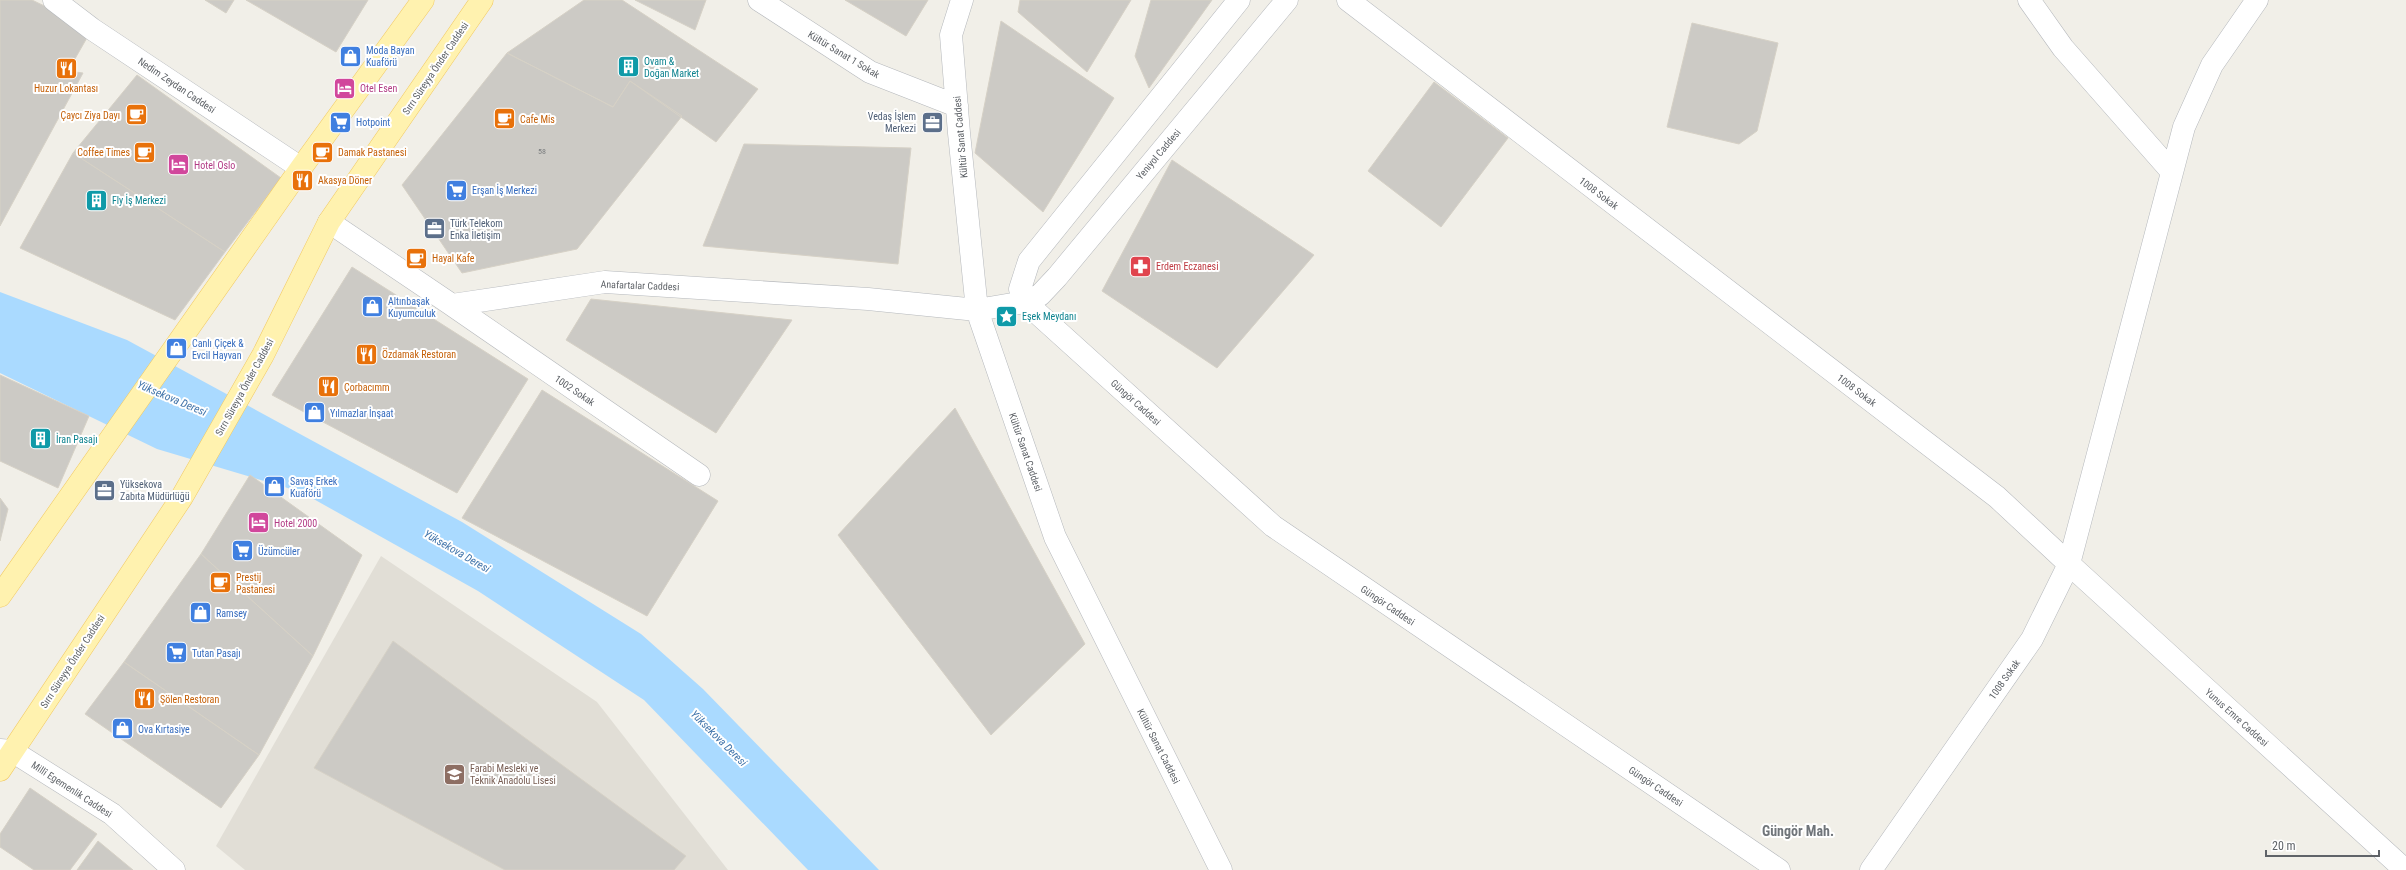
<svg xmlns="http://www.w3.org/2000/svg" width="2406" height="870" viewBox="0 0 2406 870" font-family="'Roboto Condensed',sans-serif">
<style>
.education{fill:#e1ded6}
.water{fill:#aadaff}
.building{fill:#cccac5;stroke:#d6d1c6}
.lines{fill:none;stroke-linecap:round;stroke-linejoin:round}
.minor-casing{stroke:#b5b8bc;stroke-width:23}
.major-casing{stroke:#f2c960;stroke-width:23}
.minor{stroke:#fff;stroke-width:22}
.major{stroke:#fff2af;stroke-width:22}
.labels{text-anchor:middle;stroke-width:4;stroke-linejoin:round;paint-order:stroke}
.number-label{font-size:8px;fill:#7a7d7f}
.shop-label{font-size:10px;fill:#366cbe;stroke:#fff;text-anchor:start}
.street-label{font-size:10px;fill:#5f6368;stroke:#fff}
.culture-label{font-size:10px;fill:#0d838f;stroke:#fff;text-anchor:start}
.food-label{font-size:10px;fill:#c56008;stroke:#fff;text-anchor:start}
.hotel-label{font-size:10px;fill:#b23c85;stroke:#fff;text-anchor:start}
.service-label{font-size:10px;fill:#4e5e75;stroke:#fff;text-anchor:start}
.health-label{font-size:10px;fill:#be3a42;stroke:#fff;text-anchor:start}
.education-label{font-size:10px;fill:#785e54;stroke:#fff;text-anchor:start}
.water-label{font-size:11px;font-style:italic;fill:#4174aa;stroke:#fff}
.district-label{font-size:14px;font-weight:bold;fill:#70757a;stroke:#fff}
</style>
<rect width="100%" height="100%" fill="#f1efe8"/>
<path class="education" d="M381,556L597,702L728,870H245L216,846Z"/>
<path class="water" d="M0,292L127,340L462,522L641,634L703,689L879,870H808L644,700L478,591L301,492L157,449L0,373Z"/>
<path class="building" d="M0,0H32L92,29L68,71L83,73L0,226Z
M205,0H234L226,13Z
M246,0H368L336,52Z
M584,0H622L758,89L716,142L630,81L613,107L507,53Z
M635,0H706L695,30Z
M845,0H928L906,36Z
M1020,0H1131L1087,72L1018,12Z
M1151,0H1212L1149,88L1135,56Z
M1001,21L1114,98L1043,212L975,153Z
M1692,23L1778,43L1757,131L1739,144L1667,127Z
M507,53L613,107L630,81L682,116L577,249L462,273L402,185Z
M137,75L281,178L225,252L73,153Z
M1434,82L1508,138L1441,227L1368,171Z
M744,144L911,148L898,264L703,246Z
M73,153L225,252L175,320L20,248Z
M1172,160L1314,255L1217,368L1102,291Z
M352,267L528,379L457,493L272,395Z
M591,299L792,320L716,433L566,340Z
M0,375L89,416L58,488L0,461Z
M542,390L718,501L647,616L462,518Z
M955,408L1085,644L991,735L838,535Z
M250,475L362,555L313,656L201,554Z
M0,498L8,509L0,541Z
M201,554L313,656L259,755L124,662Z
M393,641L686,856L674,870H505L314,768Z
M124,662L259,755L221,808L85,714Z
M30,788L97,834L70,870H34L0,847V834Z
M98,841L133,870H77Z"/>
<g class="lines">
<defs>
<path id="minor" d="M54,0L92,29L301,168
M759,0L870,72L957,106
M962,0L951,35L959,133L977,310L1055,537L1221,870
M1239,0L1029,261L1020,289L1025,302L1273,526L1779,870
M1348,0L1997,497L2069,564L2032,639L1871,870
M2029,0L2063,48L2172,172
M2257,0L2212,65L2184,127L2069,564L2405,870
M329,222L452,305L605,282L868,299L977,310L1025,302L1040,295L1057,277L1287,0
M452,305L699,475
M0,750L12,751L112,814L174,870"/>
<path id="major" d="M0,596L301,168L423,0
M0,770L182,497L263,355L329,222L482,0"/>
</defs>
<use href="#minor" class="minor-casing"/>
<use href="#major" class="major-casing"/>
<use href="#minor" class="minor"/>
<use href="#major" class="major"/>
</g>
<defs>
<symbol id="shop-square" viewBox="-11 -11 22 22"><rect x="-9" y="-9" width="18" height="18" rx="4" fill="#3f7fe0" stroke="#fff"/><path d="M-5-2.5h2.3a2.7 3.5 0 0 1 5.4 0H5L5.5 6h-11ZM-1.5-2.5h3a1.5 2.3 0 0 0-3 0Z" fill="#fff"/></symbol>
<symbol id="building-square" viewBox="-11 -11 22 22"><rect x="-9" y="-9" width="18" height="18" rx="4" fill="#0f9aa8" stroke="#fff"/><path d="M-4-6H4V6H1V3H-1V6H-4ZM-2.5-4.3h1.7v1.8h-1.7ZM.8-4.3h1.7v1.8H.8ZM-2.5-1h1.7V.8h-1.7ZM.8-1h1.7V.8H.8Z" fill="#fff"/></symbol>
<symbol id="restaurant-square" viewBox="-11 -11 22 22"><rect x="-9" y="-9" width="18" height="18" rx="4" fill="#e8710a" stroke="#fff"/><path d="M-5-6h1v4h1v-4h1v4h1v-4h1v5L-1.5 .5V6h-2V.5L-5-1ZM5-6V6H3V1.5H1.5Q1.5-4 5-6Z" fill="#fff"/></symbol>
<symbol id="hotel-square" viewBox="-11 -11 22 22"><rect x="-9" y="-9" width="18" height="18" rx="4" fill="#d1479c" stroke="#fff"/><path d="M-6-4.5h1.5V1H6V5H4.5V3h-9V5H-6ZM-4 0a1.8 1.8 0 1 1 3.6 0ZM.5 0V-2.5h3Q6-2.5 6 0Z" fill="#fff"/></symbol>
<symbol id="cafe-square" viewBox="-11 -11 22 22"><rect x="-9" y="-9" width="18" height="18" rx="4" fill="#e8710a" stroke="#fff"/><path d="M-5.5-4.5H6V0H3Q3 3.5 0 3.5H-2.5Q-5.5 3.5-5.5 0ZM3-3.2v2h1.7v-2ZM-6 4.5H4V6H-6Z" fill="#fff"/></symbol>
<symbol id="supermarket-square" viewBox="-11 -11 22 22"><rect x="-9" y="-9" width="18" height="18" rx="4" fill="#3f7fe0" stroke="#fff"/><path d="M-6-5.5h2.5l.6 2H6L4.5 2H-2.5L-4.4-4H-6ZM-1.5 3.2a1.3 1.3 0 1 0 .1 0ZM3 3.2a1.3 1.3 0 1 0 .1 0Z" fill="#fff"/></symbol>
<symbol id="office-square" viewBox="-11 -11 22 22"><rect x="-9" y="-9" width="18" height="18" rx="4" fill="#5c6f8a" stroke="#fff"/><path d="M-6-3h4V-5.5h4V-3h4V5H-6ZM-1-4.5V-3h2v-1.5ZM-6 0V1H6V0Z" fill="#fff"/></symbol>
<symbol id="pharmacy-square" viewBox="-11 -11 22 22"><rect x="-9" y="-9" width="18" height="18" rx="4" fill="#e0444e" stroke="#fff"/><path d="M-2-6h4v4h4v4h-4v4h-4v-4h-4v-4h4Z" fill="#fff"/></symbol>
<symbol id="sight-square" viewBox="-11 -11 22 22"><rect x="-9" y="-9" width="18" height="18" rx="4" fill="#0f9aa8" stroke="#fff"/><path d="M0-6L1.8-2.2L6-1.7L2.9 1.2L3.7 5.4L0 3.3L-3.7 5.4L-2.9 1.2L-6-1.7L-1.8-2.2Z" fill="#fff"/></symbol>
<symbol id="school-square" viewBox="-11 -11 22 22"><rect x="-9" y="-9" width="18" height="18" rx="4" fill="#8d6e63" stroke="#fff"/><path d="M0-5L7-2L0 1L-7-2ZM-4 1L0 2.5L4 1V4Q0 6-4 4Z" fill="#fff"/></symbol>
</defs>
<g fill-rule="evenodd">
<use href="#shop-square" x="338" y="44" width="25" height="25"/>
<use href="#building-square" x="616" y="54" width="25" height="25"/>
<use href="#restaurant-square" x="54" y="56" width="25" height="25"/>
<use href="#hotel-square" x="332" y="76" width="25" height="25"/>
<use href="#cafe-square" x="124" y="102" width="25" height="25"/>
<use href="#cafe-square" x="492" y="106" width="25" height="25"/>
<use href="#supermarket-square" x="328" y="110" width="25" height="25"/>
<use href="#office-square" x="920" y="110" width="25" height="25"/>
<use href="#cafe-square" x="132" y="140" width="25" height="25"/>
<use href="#cafe-square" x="310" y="140" width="25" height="25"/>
<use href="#hotel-square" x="166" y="152" width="25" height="25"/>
<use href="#restaurant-square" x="290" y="168" width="25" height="25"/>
<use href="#supermarket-square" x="444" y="178" width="25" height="25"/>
<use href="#building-square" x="84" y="188" width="25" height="25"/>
<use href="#office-square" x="422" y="216" width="25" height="25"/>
<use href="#cafe-square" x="404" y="246" width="25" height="25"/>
<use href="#pharmacy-square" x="1128" y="254" width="25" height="25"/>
<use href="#shop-square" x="360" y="294" width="25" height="25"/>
<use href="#sight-square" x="994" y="304" width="25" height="25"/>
<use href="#shop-square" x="164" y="336" width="25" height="25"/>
<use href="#restaurant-square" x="354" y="342" width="25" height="25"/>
<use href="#restaurant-square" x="316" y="374" width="25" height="25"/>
<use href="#shop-square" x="302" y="400" width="25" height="25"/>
<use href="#building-square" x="28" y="426" width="25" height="25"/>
<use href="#shop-square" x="262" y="474" width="25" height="25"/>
<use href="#office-square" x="92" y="478" width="25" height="25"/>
<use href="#hotel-square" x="246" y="510" width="25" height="25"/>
<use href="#supermarket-square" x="230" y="538" width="25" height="25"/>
<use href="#cafe-square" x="208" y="570" width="25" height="25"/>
<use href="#shop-square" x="188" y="600" width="25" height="25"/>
<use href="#supermarket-square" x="164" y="640" width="25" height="25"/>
<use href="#restaurant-square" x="132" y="686" width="25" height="25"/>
<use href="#shop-square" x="110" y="716" width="25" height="25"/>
<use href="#school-square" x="442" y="762" width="25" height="25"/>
</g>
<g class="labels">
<g class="number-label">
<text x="542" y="154">58</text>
</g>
<g class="shop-label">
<text x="366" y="54">Moda Bayan<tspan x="366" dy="12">Kuaförü</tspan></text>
<text x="356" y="126">Hotpoint</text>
<text x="472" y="194">Erşan İş Merkezi</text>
<text x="388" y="305">Altınbaşak<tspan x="388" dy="12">Kuyumculuk</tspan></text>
<text x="192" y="347">Canlı Çiçek &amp;<tspan x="192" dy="12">Evcil Hayvan</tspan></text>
<text x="330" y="417">Yılmazlar İnşaat</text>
<text x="290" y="485">Savaş Erkek<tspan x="290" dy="12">Kuaförü</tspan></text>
<text x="258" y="555">Üzümcüler</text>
<text x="216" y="617">Ramsey</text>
<text x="192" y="657">Tutan Pasajı</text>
<text x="138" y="733">Ova Kırtasiye</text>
</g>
<g class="street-label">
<text transform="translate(844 54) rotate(31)" y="4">Kültür Sanat 1 Sokak</text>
<text transform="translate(435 68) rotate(-56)" y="4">Sırrı Süreyya Önder Caddesi</text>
<text transform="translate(177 85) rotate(34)" y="4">Nedim Zeydan Caddesi</text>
<text transform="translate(960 137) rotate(-95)" y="4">Kültür Sanat Caddesi</text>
<text transform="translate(1158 154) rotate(-50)" y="4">Yeniyol Caddesi</text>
<text transform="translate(1599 193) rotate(37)" y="4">1008 Sokak</text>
<text transform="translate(640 285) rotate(2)" y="4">Anafartalar Caddesi</text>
<text transform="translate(244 387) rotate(-61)" y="4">Sırrı Süreyya Önder Caddesi</text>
<text transform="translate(575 390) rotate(34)" y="4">1002 Sokak</text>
<text transform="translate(1857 390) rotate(37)" y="4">1008 Sokak</text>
<text transform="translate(1136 402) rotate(42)" y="4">Güngör Caddesi</text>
<text transform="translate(1026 452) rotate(71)" y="4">Kültür Sanat Caddesi</text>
<text transform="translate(1388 605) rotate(34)" y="4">Güngör Caddesi</text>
<text transform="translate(72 661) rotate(-57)" y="4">Sırrı Süreyya Önder Caddesi</text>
<text transform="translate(2004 679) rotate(-55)" y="4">1008 Sokak</text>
<text transform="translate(2237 717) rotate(42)" y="4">Yunus Emre Caddesi</text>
<text transform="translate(1159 746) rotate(63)" y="4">Kültür Sanat Caddesi</text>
<text transform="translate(1656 786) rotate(34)" y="4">Güngör Caddesi</text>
<text transform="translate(72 789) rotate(33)" y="4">Millî Egemenlik Caddesi</text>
</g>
<g class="culture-label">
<text x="644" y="65">Ovam &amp;<tspan x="644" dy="12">Doğan Market</tspan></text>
<text x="112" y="204">Fly İş Merkezi</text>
<text x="1022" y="320">Eşek Meydanı</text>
<text x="56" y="443">İran Pasajı</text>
</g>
<g class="food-label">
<text x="66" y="92" text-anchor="middle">Huzur Lokantası</text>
<text x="120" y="119" text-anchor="end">Çaycı Ziya Dayı</text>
<text x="520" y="123">Cafe Mis</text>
<text x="130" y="156" text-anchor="end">Coffee Times</text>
<text x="338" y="156">Damak Pastanesi</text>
<text x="318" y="184">Akasya Döner</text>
<text x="432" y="262">Hayal Kafe</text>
<text x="382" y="358">Özdamak Restoran</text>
<text x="344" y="391">Çorbacımm</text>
<text x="236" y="581">Prestij<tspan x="236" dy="12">Pastanesi</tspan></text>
<text x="160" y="703">Şölen Restoran</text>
</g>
<g class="hotel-label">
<text x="360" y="92">Otel Esen</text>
<text x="194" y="169">Hotel Oslo</text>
<text x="274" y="527">Hotel 2000</text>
</g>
<g class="service-label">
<text x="916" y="120" text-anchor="end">Vedaş İşlem<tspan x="916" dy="12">Merkezi</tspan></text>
<text x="450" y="227">Türk Telekom<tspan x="450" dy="12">Enka İletişim</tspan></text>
<text x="120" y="488">Yüksekova<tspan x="120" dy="12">Zabıta Müdürlüğü</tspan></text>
</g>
<g class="health-label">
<text x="1156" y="270">Erdem Eczanesi</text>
</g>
<g class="education-label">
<text x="470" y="772">Farabi Mesleki ve<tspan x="470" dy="12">Teknik Anadolu Lisesi</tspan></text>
</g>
<g class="water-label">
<text transform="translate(172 398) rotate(23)" y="4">Yüksekova Deresi</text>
<text transform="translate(457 551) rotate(30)" y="4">Yüksekova Deresi</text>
<text transform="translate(719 738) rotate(45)" y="4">Yüksekova Deresi</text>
</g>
<g class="district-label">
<text x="1798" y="836">Güngör Mah.</text>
</g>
</g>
<path d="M2266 850v6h113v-6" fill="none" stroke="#5f6368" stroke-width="2"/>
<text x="2272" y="850" font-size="12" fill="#5f6368" stroke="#ffffff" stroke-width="3" paint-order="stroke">20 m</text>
</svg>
